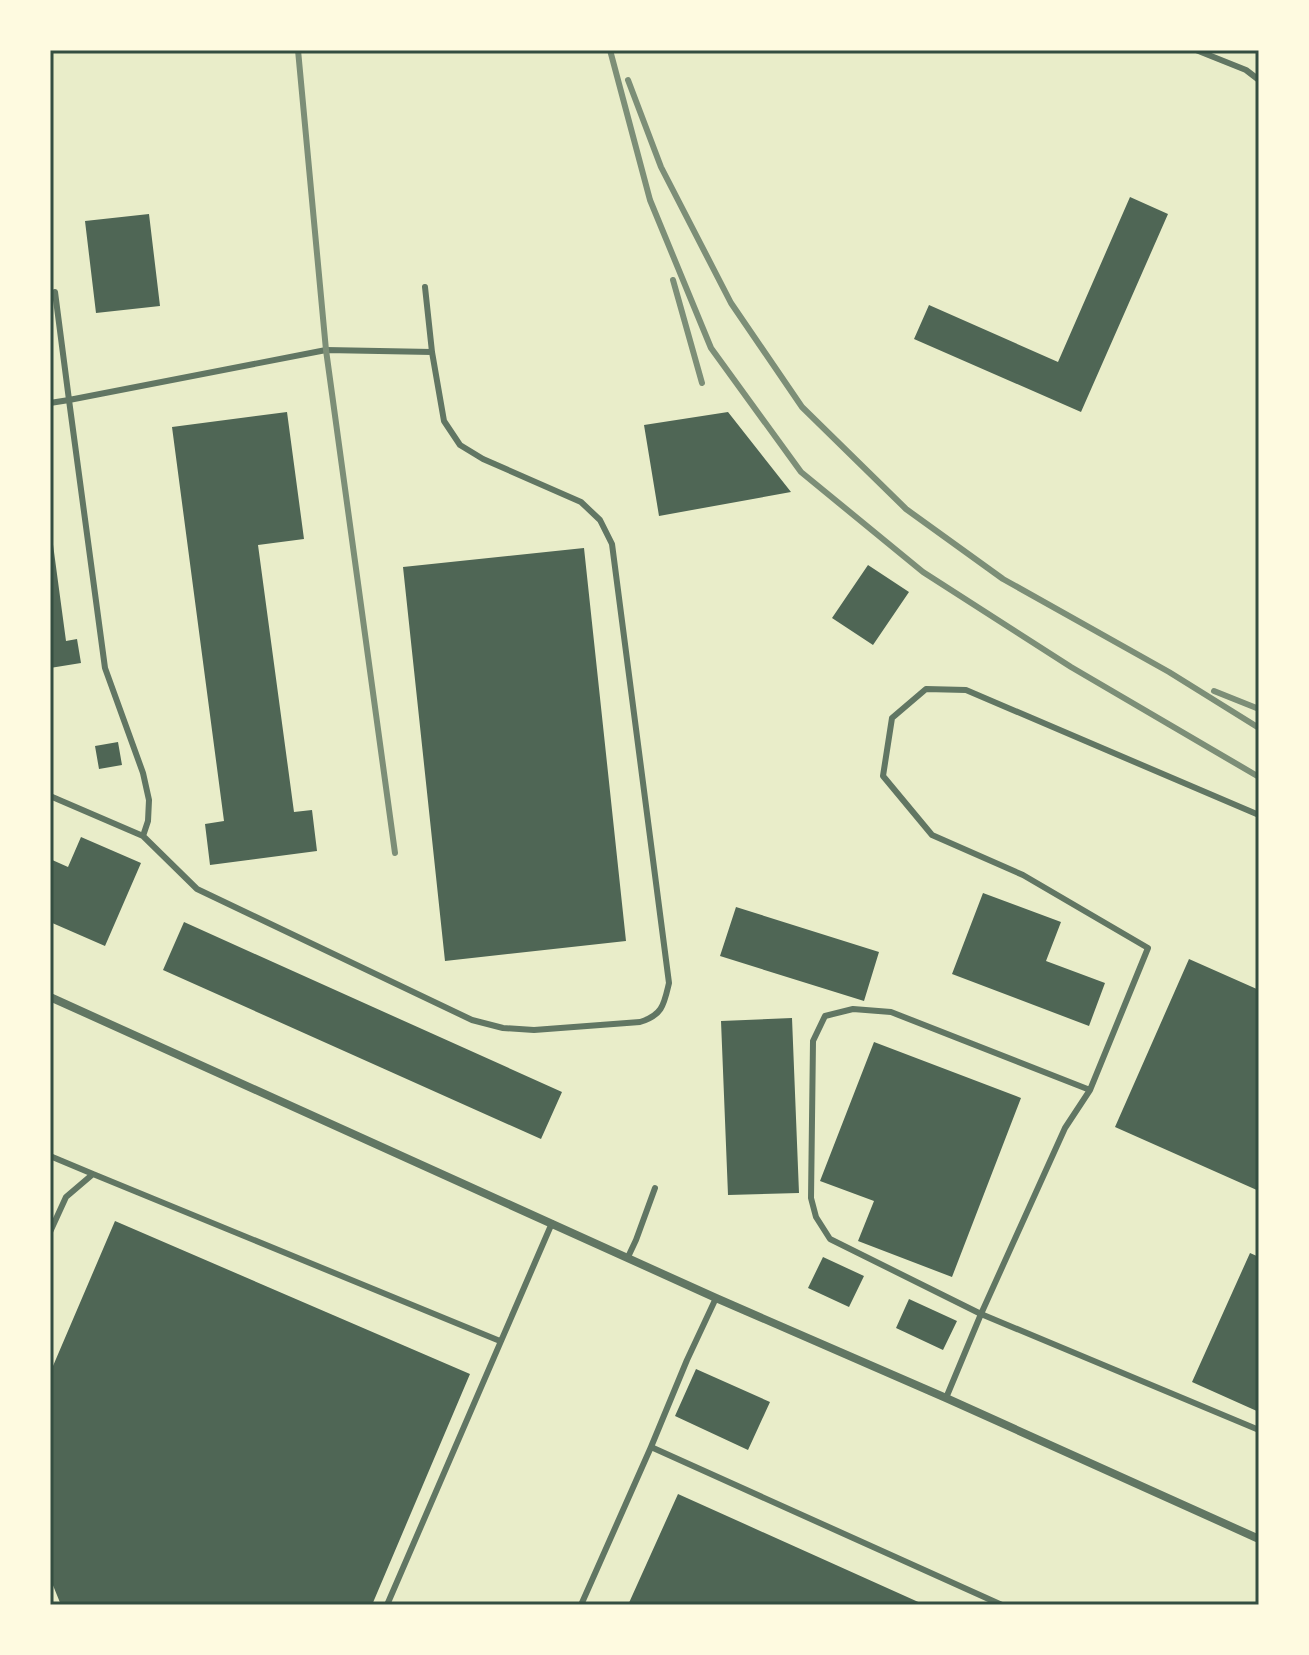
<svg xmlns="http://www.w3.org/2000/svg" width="1309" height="1655" viewBox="0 0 1309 1655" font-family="Spectral,serif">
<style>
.building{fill:#4f6655}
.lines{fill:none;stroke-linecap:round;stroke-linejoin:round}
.service{stroke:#617663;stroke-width:6}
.minor{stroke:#617663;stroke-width:8}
.rail{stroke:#7c8e77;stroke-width:6}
.neatline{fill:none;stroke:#344e41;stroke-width:3}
</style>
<rect width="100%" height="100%" fill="#e9edc9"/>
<path class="building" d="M1130,197L1168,214L1081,412L914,339L929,305L1058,362Z
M149,214L160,306L96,313L85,221Z
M287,412L304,539L258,545L294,812L312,810L317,851L210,865L205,824L224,821L172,427Z
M728,412L791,492L659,516L644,425Z
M50,537H52L66,641L77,639L81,663L50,668Z
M584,548L626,941L445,961L403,567Z
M868,565L909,592L873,645L832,618Z
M118,742L122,765L99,769L95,746Z
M81,837L141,863L105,946L50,922V859L68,867Z
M983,893L1061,922L1046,961L1105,983L1089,1026L952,974Z
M736,907L879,952L864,1001L720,956Z
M184,922L562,1092L541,1139L163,970Z
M1189,959L1259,990V1191L1115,1127Z
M792,1018L799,1193L728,1195L721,1021Z
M874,1042L1021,1098L952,1277L858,1241L874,1201L820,1181Z
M115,1221L470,1374L372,1605H61L50,1578V1373Z
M1250,1253L1259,1257V1412L1192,1382Z
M823,1257L864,1276L849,1307L808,1288Z
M909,1299L957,1321L943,1350L896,1328Z
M696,1369L770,1402L748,1450L675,1416Z
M678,1494L925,1605H628Z"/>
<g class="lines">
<path class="service" d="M1196,50L1246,70L1259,80
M50,403L69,400L55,292
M50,796L143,836L148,821L149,800L143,773L105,668L69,400L326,350L432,352
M143,836L197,889L472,1020L503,1028L534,1030L640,1022C663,1015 664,1004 669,983L612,544L600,520L581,502L483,459L460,445L444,421L432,352L425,287
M1090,1090L891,1012L853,1009L825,1016L813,1041L811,1198L816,1217L830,1239L981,1314L1259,1430
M50,1156L93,1174
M50,1232L66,1197L93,1174L500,1341
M628,1257L636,1240L655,1188
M946,1398L981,1314L1065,1128L1090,1090L1148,948L1023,875L932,835L883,776L892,718L926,689L966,690L1259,815
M651,1447L687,1360L716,1298
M387,1605L552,1223
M581,1605L651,1447L1002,1605"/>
<path class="minor" d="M50,997L716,1298L946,1398L1259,1539"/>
<path class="rail" d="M298,50L326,350L395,853
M610,50L650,200L711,348L801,472L923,572L1071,667L1259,777
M628,80L661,167L731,303L802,407L906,509L1003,579L1169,672L1259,728
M673,280L702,383
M1214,691L1259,709"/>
</g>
<rect width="1309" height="1655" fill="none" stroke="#fefae0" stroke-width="104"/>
<rect x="52" y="52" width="1205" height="1551" class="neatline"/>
</svg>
